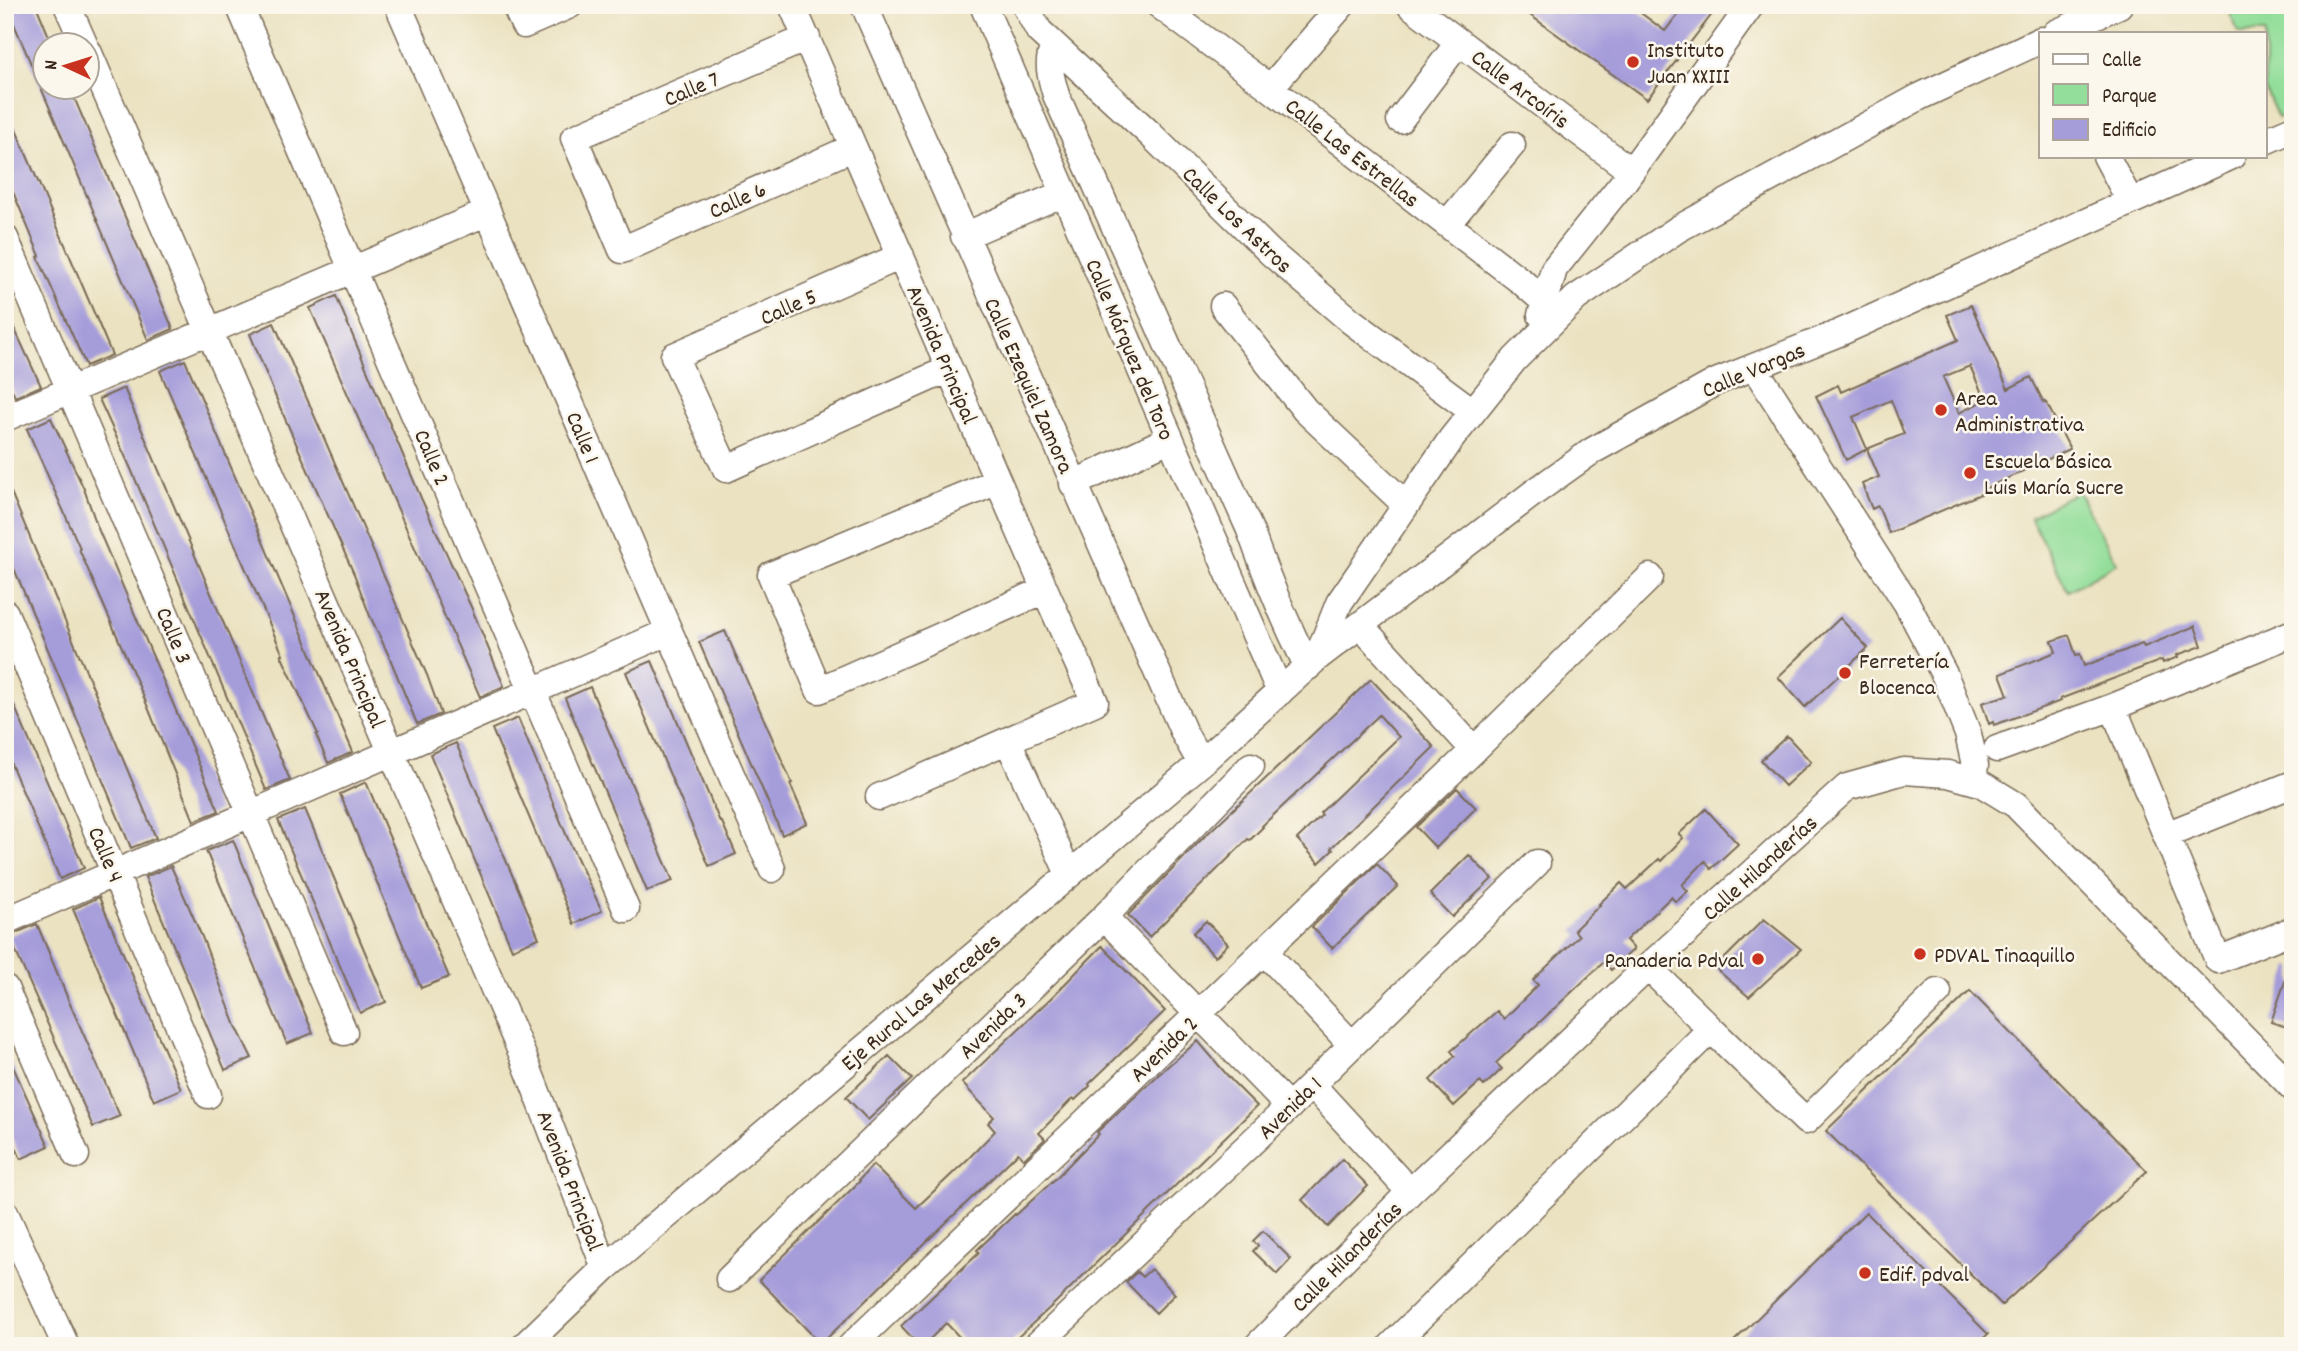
<svg xmlns="http://www.w3.org/2000/svg" width="2298" height="1351" viewBox="0 0 2298 1351" font-family="Dekko,sans-serif">
<style>
.green{fill:#93de9a;stroke:#67845c;stroke-width:2}
.building{fill:#a59cda;fill-rule:evenodd}
.lines{fill:none;stroke-linecap:round;stroke-linejoin:round}
.minor-casing{stroke:#796a57;stroke-width:29}
.minor{stroke:#fff;stroke-width:26}
.poi-dot{fill:#c8321e;stroke:#fbf7ec;stroke-width:2.5}
.labels{text-anchor:middle;stroke-width:5;stroke-linejoin:round;paint-order:stroke}
.poi-label{font-size:23px;fill:#3b2a1e;stroke:#fbf7ec;text-anchor:start}
.street-label{font-size:23px;fill:#3b2a1e;stroke:#fbf7ec}
</style>
<rect width="100%" height="100%" fill="#fbf7ec"/>
<filter id="ink" filterUnits="userSpaceOnUse"><feTurbulence type="fractalNoise" baseFrequency=".0143" numOctaves="2"/><feDisplacementMap in="SourceGraphic" scale="14" xChannelSelector="R" yChannelSelector="G"/><feConvolveMatrix kernelMatrix="1 2 1 2 8 2 1 2 1" color-interpolation-filters="sRGB"/></filter>
<filter id="wash" filterUnits="userSpaceOnUse"><feTurbulence type="fractalNoise" baseFrequency=".00686" numOctaves="4" result="noise"/><feDisplacementMap in="SourceGraphic" scale="28" xChannelSelector="R" yChannelSelector="G"/><feGaussianBlur stdDeviation="1.57" result="paint"/><feColorMatrix in="noise" values="0 0 0 0 0 0 0 0 0 0 0 0 0 0 0 0 0 1.4 0 .05"/><feComposite in="paint" operator="in"/></filter>
<g filter="url(#wash)">
<rect width="100%" height="100%" fill="#ebe2c1"/>
<path class="green" d="M2226,5H2293V112L2278,118L2265,89V33H2239Z
M2078,491L2117,563L2068,591L2030,517Z"/>
<g id="blocks">
<path class="building" d="M6,5H36L53,46H46V88H70L173,329L148,340Z
M1516,5H1630L1665,31L1681,10L1684,12L1690,5H1719L1647,99Z
M5,104L112,355L86,366L38,257L40,256L5,173Z
M336,296L421,498L472,609L504,686L480,697L310,308Z
M1971,305L2008,389L2031,377L2044,403L2046,402L2070,449L1982,490L1983,493L1889,533L1878,506L1872,509L1862,484L1879,477L1867,449L1846,460L1816,396L1838,385L1841,392L1958,340L1947,315ZM1970,366L1985,400L1959,413L1943,377ZM1891,400L1904,434L1867,449L1853,417Z
M5,308L41,386L15,397L5,375Z
M274,323L427,675L441,714L417,724L389,656L370,616L354,574L279,405L250,334Z
M185,360L353,752L328,763L316,735L318,734L281,655H283L160,371Z
M124,388L290,780L266,790L131,469L99,399Z
M51,418L84,489L99,531L219,811L194,821L145,700L79,549L80,548L27,429Z
M5,478L156,838L131,848L5,547Z
M1840,618L1868,648L1805,707L1778,677Z
M2195,626L2202,646L2177,655L2178,657L2163,663L2162,660L2060,699L2061,701L1994,725L1993,722L1989,724L1982,703L2008,695L2000,674L2056,652L2052,641L2069,635L2076,655L2080,654L2084,666L2142,644L2144,647Z
M725,631L792,783L790,784L807,823L782,835L699,642Z
M652,661L720,822H722L736,854L709,866L626,672Z
M1371,679L1434,747L1331,848L1333,850L1319,863L1297,839L1322,815L1320,813L1399,737L1379,715L1262,826L1263,827L1250,840L1248,839L1149,937L1128,915L1204,837Z
M5,684L84,868L60,879L5,750Z
M590,687L673,881L647,891L565,698Z
M518,718L568,839L602,911L574,924L492,729Z
M1787,736L1811,762L1785,786L1761,760Z
M456,743L539,938L512,949L430,754Z
M366,782L449,977L421,988L340,794Z
M1457,788L1476,808L1436,848L1416,827Z
M305,809L386,1002L360,1013L278,820Z
M1706,809L1738,844L1711,869L1705,861L1682,885L1688,891L1676,902L1671,897L1626,940L1634,949L1611,970L1604,962L1496,1063L1502,1069L1484,1086L1480,1082L1454,1106L1430,1080L1455,1056L1451,1051L1497,1011L1504,1019L1538,985L1533,980L1579,936L1574,930L1600,905L1599,904L1621,883L1627,889L1659,859L1661,861L1683,838L1679,834Z
M233,840L313,1033L287,1044L206,851Z
M1469,855L1492,879L1452,917L1430,894Z
M1377,864L1398,886L1332,948L1312,927Z
M171,866L202,937L236,1026L252,1058L225,1070L145,877Z
M99,897L181,1089L154,1101L73,909Z
M1764,919L1801,949L1749,997L1715,968Z
M1206,921L1228,944L1215,957L1193,933Z
M37,924L70,1004L120,1116L93,1127L9,936Z
M1102,946L1165,1011L1089,1084L1090,1086L1075,1100L1073,1098L1039,1133L1045,1139L1024,1159L1018,1153L821,1344L759,1280L860,1181L859,1180L873,1165L916,1208L968,1159L995,1131L988,1123L994,1117L962,1083L1054,995Z
M2290,967H2293V1029L2271,1022Z
M1970,991L2147,1171L2002,1305L1826,1131Z
M1198,1041L1233,1082L1257,1106L1055,1303L1008,1346H968L946,1323L923,1346H920L901,1326L979,1253L977,1250L1015,1214L1016,1215L1055,1179L1099,1134L1097,1132L1169,1065Z
M5,1049L49,1146L21,1159L5,1123Z
M889,1056L912,1079L868,1120L846,1097Z
M1342,1159L1368,1186L1328,1227L1302,1200Z
M1866,1212L1988,1334L1975,1346H1729Z
M1263,1231L1291,1259L1277,1274L1253,1251L1258,1246L1253,1241Z
M1151,1269L1175,1294L1156,1313L1126,1282L1137,1272L1142,1277Z"/>
</g>
</g>
<g filter="url(#ink)">
<use href="#blocks" fill-opacity="0" stroke="#796a57" stroke-width="2"/>
<g class="lines">
<defs>
<path id="minor" d="M67,5L85,46
M239,5L626,909
M398,5L772,869
M515,5L524,25L570,5
M792,5L1045,590L1095,702L879,797
M864,5L1184,733L1201,763
M983,5L1280,692
M1025,5L1039,31L1149,133L1271,253L1351,321L1472,411
M1159,5L1270,88L1522,282L1545,302
M1410,5L1631,171
M2056,33L2119,5
M807,38L574,138L622,250L852,148
M1054,46C1046,63 1051,78 1056,95L1250,530C1267,578 1285,622 1308,667
M88,51L523,1056L605,1268
M1270,88L1342,5
M1400,120L1459,42
M2265,141L2293,129
M2106,156L2130,201
M1447,224L1512,145
M964,236L1064,193
M5,238L344,1032
M901,256L674,356L726,469L949,369
M1223,306L1305,410L1406,505
M1541,315L1554,269L1622,184L1751,5
M1754,367L1907,604L1945,676L1968,734L1975,765L1973,781
M5,418L488,212
M998,481L771,575L819,690L1045,590
M1073,484L1169,439
M5,613L208,1095
M1360,625L1474,750L1650,577
M1318,656L1339,603L1452,438L1515,359L1576,298L1678,229L1919,97L2041,40
M2113,707L2218,960L2293,930
M1008,741L1069,874
M1997,749L2113,707L2293,633
M2166,835L2293,784
M1104,917L1289,1107
M5,921L668,632
M1264,951L1352,1045
M5,988L76,1155
M1711,1029L1806,1121L1938,992
M1312,1085L1410,1192
M5,1213L66,1346
M729,1279L1104,917L1251,766
M524,1346L605,1268L1201,763L1318,657L1536,491L1592,451L1716,382L1839,333L2232,156
M851,1346L1474,750
M1036,1346L1289,1107L1537,863
M1257,1346L1410,1192L1648,967L1847,787L1904,771L1948,774L1980,783L2016,805L2293,1088
M1391,1346L1711,1029L1648,967"/>
</defs>
<use href="#minor" class="minor-casing"/>
<use href="#minor" class="minor"/>
</g>
</g>
<g class="poi-dot">
<circle cx="1633" cy="62" r="7"/>
<circle cx="1941" cy="410" r="7"/>
<circle cx="1970" cy="473" r="7"/>
<circle cx="1845" cy="673" r="7"/>
<circle cx="1920" cy="954" r="7"/>
<circle cx="1758" cy="959" r="7"/>
<circle cx="1865" cy="1273" r="7"/>
</g>
<g class="labels">
<g class="poi-label">
<text x="1647" y="57">Instituto<tspan x="1647" dy="26">Juan XXIII</tspan></text>
<text x="1955" y="405">Area<tspan x="1955" dy="26">Administrativa</tspan></text>
<text x="1984" y="468">Escuela Básica<tspan x="1984" dy="26">Luis María Sucre</tspan></text>
<text x="1859" y="668">Ferretería<tspan x="1859" dy="26">Blocenca</tspan></text>
<text x="1934" y="962">PDVAL Tinaquillo</text>
<text x="1744" y="967" text-anchor="end">Panaderia Pdval</text>
<text x="1879" y="1281">Edif. pdval</text>
</g>
<g class="street-label">
<text transform="translate(691 88) rotate(-23)" y="8">Calle 7</text>
<text transform="translate(1521 88) rotate(37)" y="8">Calle Arcoíris</text>
<text transform="translate(1353 152) rotate(38)" y="8">Calle Las Estrellas</text>
<text transform="translate(737 199) rotate(-24)" y="8">Calle 6</text>
<text transform="translate(1238 219) rotate(44)" y="8">Calle Los Astros</text>
<text transform="translate(788 306) rotate(-24)" y="8">Calle 5</text>
<text transform="translate(1131 349) rotate(67)" y="8">Calle Márquez del Toro</text>
<text transform="translate(943 354) rotate(67)" y="8">Avenida Principal</text>
<text transform="translate(1753 369) rotate(-23)" y="8">Calle Vargas</text>
<text transform="translate(1030 385) rotate(66)" y="8">Calle Ezequiel Zamora</text>
<text transform="translate(584 437) rotate(67)" y="8">Calle 1</text>
<text transform="translate(433 457) rotate(67)" y="8">Calle 2</text>
<text transform="translate(175 635) rotate(67)" y="8">Calle 3</text>
<text transform="translate(351 658) rotate(67)" y="8">Avenida Principal</text>
<text transform="translate(107 854) rotate(67)" y="8">Calle 4</text>
<text transform="translate(1759 867) rotate(-42)" y="8">Calle Hilanderías</text>
<text transform="translate(920 1001) rotate(-40)" y="8">Eje Rural Las Mercedes</text>
<text transform="translate(992 1025) rotate(-44)" y="8">Avenida 3</text>
<text transform="translate(1163 1048) rotate(-44)" y="8">Avenida 2</text>
<text transform="translate(1289 1107) rotate(-44)" y="8">Avenida 1</text>
<text transform="translate(571 1180) rotate(69)" y="8">Avenida Principal</text>
<text transform="translate(1346 1256) rotate(-45)" y="8">Calle Hilanderías</text>
</g>
</g>
<rect width="2298" height="1351" fill="none" stroke="#fbf7ec" stroke-width="28"/>
<rect x="2039" y="32" width="228" height="126" fill="#fbf7ec" stroke="#aea59a" stroke-width="2"/>
<rect x="2053" y="54" width="35" height="10" fill="#ffffff" stroke="#aea59a" stroke-width="2"/>
<text x="2102" y="66" font-size="21" fill="#3b2a1e">Calle</text>
<rect x="2053" y="84" width="35" height="21" fill="#93de9a" stroke="#aea59a" stroke-width="2"/>
<text x="2102" y="102" font-size="21" fill="#3b2a1e">Parque</text>
<rect x="2053" y="119" width="35" height="21" fill="#a59cda" stroke="#aea59a" stroke-width="2"/>
<text x="2102" y="136" font-size="21" fill="#3b2a1e">Edificio</text>
<g transform="translate(66 66) rotate(274)"><circle r="33" fill="#fbf7ec" stroke="#aea59a" stroke-width="2"/>
<path d="M0-5L12 26L0 18L-12 26Z" fill="#c8321e"/>
<text y="-10" font-size="19" font-weight="bold" text-anchor="middle" fill="#3b2a1e">N</text>
</g>
</svg>
